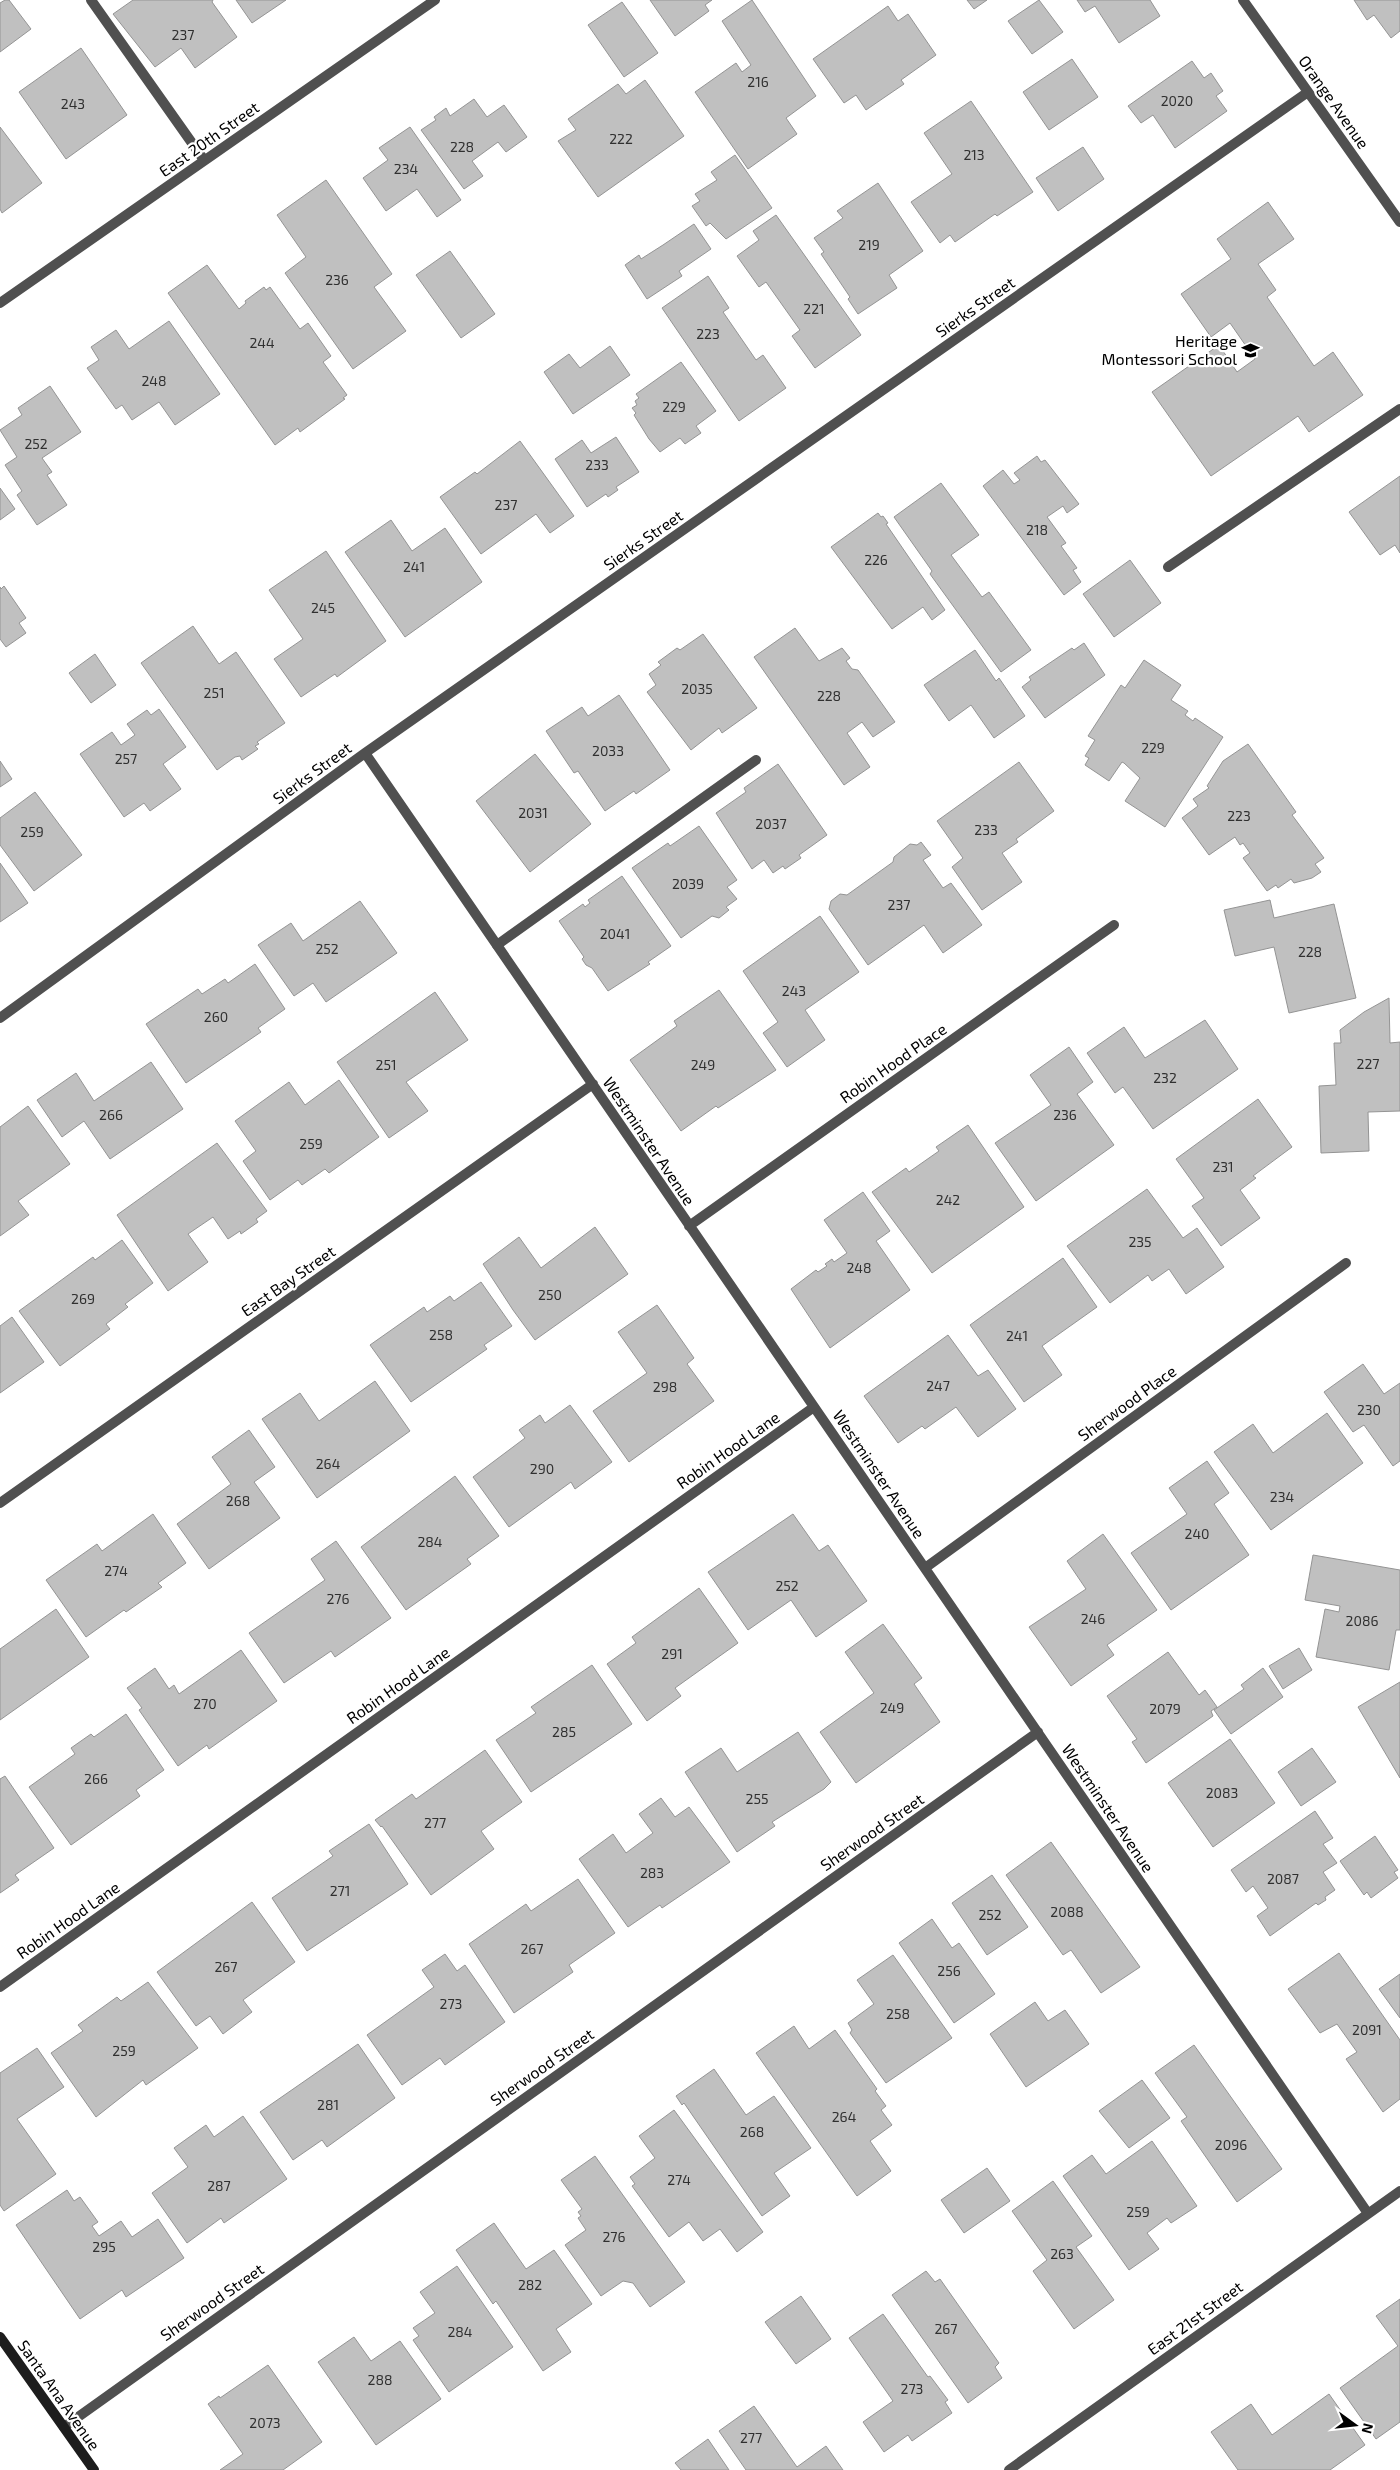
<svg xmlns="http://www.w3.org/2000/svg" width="1400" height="2470" viewBox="0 0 1400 2470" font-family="'Exo 2',sans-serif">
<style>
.building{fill:#c0c0c0;stroke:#949494}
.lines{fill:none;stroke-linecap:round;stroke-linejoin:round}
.lane{stroke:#505050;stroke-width:10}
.street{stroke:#505050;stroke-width:10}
.secondary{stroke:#1d1d1d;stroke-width:10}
.labels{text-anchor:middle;stroke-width:4.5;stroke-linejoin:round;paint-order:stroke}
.number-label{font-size:14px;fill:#303030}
.street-label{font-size:16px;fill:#000;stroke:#fff}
.poi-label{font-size:16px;fill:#000;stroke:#fff;text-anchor:end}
</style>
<rect width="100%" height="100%" fill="#fff"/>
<path class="building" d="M5,0H9L31,29L0,52V3Z
M133,0H213L212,2L237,37L195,68L181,48L155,67L113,14Z
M236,0H286L252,23Z
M650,0H712L705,5L709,11L675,36Z
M752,0L816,96L786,118L797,134L748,169L695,92L736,63L742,72L751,65L722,21Z
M967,0H987L974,9Z
M1039,0L1063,32L1032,54L1008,21Z
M1077,0H1150L1160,16L1119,43L1095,6L1085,12Z
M1354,0H1400V31L1391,38L1374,15L1367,20Z
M622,2L658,53L624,77L588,25Z
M888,6L898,21L908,14L936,55L901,80L904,84L866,110L856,95L844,103L813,59Z
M81,48L127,115L66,159L19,92Z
M1072,59L1098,97L1049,130L1023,92Z
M1192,61L1204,78L1211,73L1223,91L1216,96L1227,111L1175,148L1153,115L1141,123L1128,106Z
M645,80L684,136L598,197L558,141L576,130L568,119L618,84L626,94Z
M474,99L487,117L504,105L527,137L506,152L498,142L472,161L483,176L464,189L421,130L436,120L434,117L446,108L450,116Z
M971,101L1033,192L997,216L995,214L955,242L950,235L940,243L911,202L952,174L924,133Z
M0,127L42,183L2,213L0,209Z
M410,127L461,200L437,217L417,189L386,211L363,178L388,160L379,148Z
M1083,147L1104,179L1058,211L1036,178Z
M735,155L772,208L726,239L710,223L706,226L692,206L700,201L695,194L717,180L711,172Z
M326,180L392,274L374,287L406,331L353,369L285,273L306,257L277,215Z
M878,183L923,251L889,275L897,288L858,314L848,299L850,297L821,254L824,252L814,238L843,218L837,211Z
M1268,202L1294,239L1258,264L1276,290L1267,297L1314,366L1333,352L1363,395L1309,432L1298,416L1211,476L1152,392L1219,345L1237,372L1255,359L1230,323L1211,337L1181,294L1231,259L1217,239Z
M776,215L861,335L815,368L792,336L800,330L766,282L759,287L737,256L759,240L753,231Z
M694,224L711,249L679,271L682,276L647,299L625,265L639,255L641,259L663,245Z
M450,251L495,314L461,338L416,275Z
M207,265L239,309L246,303L245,301L264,287L266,290L270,287L300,329L308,323L331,356L323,362L347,395L343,398L345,399L300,432L298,428L275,445L168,293Z
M708,276L729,308L723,312L756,360L763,355L786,388L739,421L662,308Z
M169,321L220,394L175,425L159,402L132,420L122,405L116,409L87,368L99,360L91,347L116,330L129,349Z
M610,346L630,375L573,414L544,372L569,354L580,368Z
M681,362L716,411L696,426L701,433L685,444L680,438L660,452L649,439L634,415L636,413L632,408L637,405L635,401L639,398L636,394Z
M50,386L81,432L42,458L52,472L47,475L67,505L37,525L17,495L22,491L5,465L17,457L0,430L22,415L18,408Z
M616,437L639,472L616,487L618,490L608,497L606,494L587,507L555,459L582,440L591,453Z
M520,441L574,516L550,533L536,514L481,554L440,497L475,472L477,474Z
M1037,456L1041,462L1045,460L1079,504L1067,513L1063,506L1047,517L1066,543L1061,546L1077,568L1073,570L1081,582L1064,595L983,486L1003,470L1014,484L1020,480L1014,473Z
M1400,476V553L1395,545L1380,555L1349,512Z
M941,483L979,535L951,555L982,597L989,592L1031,650L1001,672L930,574L932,571L894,517Z
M0,488L15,509L0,520Z
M878,513L881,517L883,516L888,523L886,524L945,610L932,620L923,607L892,629L831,547Z
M391,520L412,551L445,528L482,582L405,637L345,552Z
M326,551L386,641L337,677L335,674L301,697L274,659L303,639L269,590Z
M1130,560L1161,603L1114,637L1083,594Z
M4,586L26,618L19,623L26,633L6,647L0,639V587L1,589Z
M193,626L219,664L236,652L285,723L257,742L259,744L255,746L258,749L242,760L240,756L235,757L217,770L141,663Z
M795,628L819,661L842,648L850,658L846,661L852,669L858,670L895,722L873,737L862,722L847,733L870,767L844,785L754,657Z
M703,634L757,708L722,733L719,728L691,750L647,692L656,685L649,674L661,665L658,662L677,648L680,650Z
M1084,643L1105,675L1045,718L1022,687L1031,680L1029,677L1072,648L1074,650Z
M975,650L996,681L999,678L1025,716L994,738L971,705L949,721L924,685Z
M95,654L116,685L91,703L69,673Z
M1144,660L1181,685L1171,700L1188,711L1185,715L1193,721L1195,718L1223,737L1165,827L1125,801L1140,778L1124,763L1122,762L1109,781L1085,765L1089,758L1085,756L1095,740L1088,736L1121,685L1125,688Z
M619,695L670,770L636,794L634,791L605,811L578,771L574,773L546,731L582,707L588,716Z
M159,709L186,747L163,764L181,789L150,811L144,803L124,817L80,754L112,732L121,745L135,735L127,724L147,710L151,715Z
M1248,744L1296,812L1292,815L1324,858L1315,864L1321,872L1312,878L1294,883L1291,879L1278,888L1276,885L1267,891L1243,858L1250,853L1243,843L1240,845L1235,837L1209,855L1182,818L1198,806L1193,799L1209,788L1207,786L1223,761Z
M535,754L591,824L530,872L476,801Z
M0,761L12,779L0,787Z
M1019,762L1054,811L1016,839L1018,842L1002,853L1022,882L982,910L952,867L963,858L937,821Z
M778,764L827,835L799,855L801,858L785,869L783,866L773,873L764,860L752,869L716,813L746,792L744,788Z
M35,792L82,855L34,891L0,845V818Z
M699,826L737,880L727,887L737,899L726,907L729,910L719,918L712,916L681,938L632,868L668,843L670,846Z
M921,842L931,855L923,860L943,888L951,883L982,925L943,953L924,925L868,965L829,909L831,901L840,894L847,895L893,862L894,857L910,844L917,845Z
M0,863L28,903L0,922Z
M622,876L671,946L648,962L650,964L608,991L592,968L586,965L582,959L584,957L559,921L583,904L585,907L590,903L588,900Z
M1270,900L1274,918L1334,904L1356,998L1289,1013L1274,947L1235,956L1224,910Z
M360,901L397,953L326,1002L313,983L294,996L258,945L291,923L303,941Z
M820,916L859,972L805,1010L825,1040L787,1067L763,1033L778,1022L743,971Z
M255,964L285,1009L258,1028L261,1032L186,1083L146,1024L198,989L202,994L225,979L228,983Z
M719,990L776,1070L718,1108L716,1106L681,1131L630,1060L677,1026L674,1021Z
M435,992L468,1040L406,1082L428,1111L389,1138L337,1062Z
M1389,998L1390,1043L1400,1042V1111L1368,1112L1369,1151L1321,1153L1319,1086L1336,1085L1334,1043H1341L1340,1030L1364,1012Z
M1205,1020L1238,1069L1153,1129L1123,1087L1115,1093L1087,1053L1124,1027L1145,1058Z
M1069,1047L1093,1082L1077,1094L1114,1145L1036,1201L995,1143L1051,1105L1030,1075Z
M151,1062L183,1109L110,1159L84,1121L62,1137L37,1100L76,1073L94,1101Z
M339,1080L379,1137L329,1173L325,1169L302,1185L298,1180L270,1200L243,1161L256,1151L235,1121L289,1082L305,1105Z
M1258,1099L1292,1147L1253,1176L1256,1178L1240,1190L1260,1218L1221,1246L1192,1206L1204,1198L1176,1159Z
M28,1106L70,1164L18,1201L29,1215L0,1236V1127Z
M968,1125L1024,1207L932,1273L872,1192L906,1168L909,1172L939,1151L936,1147Z
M217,1143L267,1211L256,1219L258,1222L241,1234L240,1231L228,1239L213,1217L188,1234L208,1262L168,1291L117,1215Z
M1147,1189L1183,1238L1197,1228L1224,1267L1186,1294L1169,1269L1152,1281L1148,1275L1110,1303L1067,1246Z
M863,1192L890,1231L876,1241L910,1290L830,1348L791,1289L816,1270L818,1272L827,1266L825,1264L832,1259L834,1262L847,1253L824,1220Z
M595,1227L628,1274L535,1340L513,1310L483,1264L519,1237L541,1268Z
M122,1240L153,1283L125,1304L128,1307L106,1324L110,1329L60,1366L19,1311L93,1257L95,1260Z
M1063,1258L1097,1307L1042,1346L1062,1375L1024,1402L970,1325Z
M481,1282L512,1326L484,1345L487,1349L411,1402L370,1345L424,1307L427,1312L450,1296L454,1301Z
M657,1305L694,1358L687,1364L714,1401L629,1462L593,1411L647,1373L618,1332Z
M12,1317L44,1362L0,1393V1326Z
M948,1335L978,1376L988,1370L1016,1409L978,1437L956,1407L925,1429L922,1426L898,1443L864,1396Z
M1363,1364L1384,1394L1400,1383V1461L1393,1466L1364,1425L1353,1432L1324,1392Z
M375,1381L410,1431L317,1498L262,1419L300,1393L319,1421Z
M570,1405L612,1462L575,1489L571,1482L509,1527L473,1477L525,1438L519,1430L540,1415L545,1423Z
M1327,1413L1363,1463L1271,1530L1214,1452L1253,1424L1273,1453Z
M249,1430L275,1467L254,1482L280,1518L209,1569L177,1524L231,1484L212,1457Z
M1207,1461L1229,1493L1214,1504L1249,1555L1171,1610L1131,1553L1187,1514L1169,1488Z
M455,1476L499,1536L467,1559L471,1564L406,1610L361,1547Z
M153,1514L186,1563L158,1583L162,1587L126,1612L124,1610L86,1637L46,1580L97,1544L102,1551Z
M793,1514L819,1551L828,1545L867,1601L816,1637L791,1600L748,1630L708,1572Z
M1103,1534L1157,1610L1107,1645L1114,1655L1071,1686L1029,1627L1086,1589L1067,1561Z
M336,1541L391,1618L335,1657L331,1651L284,1683L249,1633L325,1580L311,1559Z
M1313,1555L1400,1570V1630H1396L1389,1670L1316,1657L1325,1609L1339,1612L1340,1606L1305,1600Z
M699,1588L738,1643L675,1688L681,1696L647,1721L607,1664L636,1643L632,1637Z
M56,1609L89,1657L0,1720V1649Z
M883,1624L922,1678L914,1684L940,1722L856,1783L820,1732L874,1693L845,1652Z
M1299,1648L1312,1670L1283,1689L1269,1666Z
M241,1650L277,1701L209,1749L207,1745L178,1766L139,1710L142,1708L127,1688L155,1668L169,1689L174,1685L179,1694Z
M1168,1652L1199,1695L1205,1690L1217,1707L1211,1711L1213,1716L1146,1763L1132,1742L1137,1739L1107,1696Z
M592,1665L632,1724L531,1792L496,1740L536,1713L531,1707Z
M1263,1668L1283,1697L1231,1734L1214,1710L1244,1689L1241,1685Z
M1400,1682V1778L1358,1707Z
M126,1714L164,1770L136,1790L140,1796L71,1845L29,1787L75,1754L71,1748L91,1734L94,1737Z
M798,1732L831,1782L824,1789L772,1822L775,1826L737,1852L685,1772L721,1748L737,1772Z
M1230,1739L1275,1803L1213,1847L1168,1783Z
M1312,1748L1336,1782L1301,1806L1278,1772Z
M485,1750L522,1802L481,1831L494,1849L431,1895L382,1826L381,1827L375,1820L412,1794L416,1799Z
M5,1776L54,1848L15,1875L19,1880L0,1893V1779Z
M661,1798L675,1817L689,1807L730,1862L662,1908L660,1905L628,1927L579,1859L613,1834L626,1853L653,1833L639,1814Z
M1315,1811L1333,1838L1323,1844L1337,1863L1323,1872L1335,1890L1325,1897L1326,1900L1318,1905L1316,1903L1270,1936L1257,1916L1268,1908L1253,1886L1246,1892L1231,1870Z
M369,1824L408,1884L307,1951L272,1898L333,1856L329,1851Z
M1375,1836L1398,1870L1394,1872L1398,1878L1371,1898L1367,1892L1364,1895L1340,1861Z
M1051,1842L1140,1967L1101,1993L1071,1950L1063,1955L1006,1875Z
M992,1875L1028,1927L987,1955L952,1903Z
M578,1879L615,1933L569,1965L573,1972L514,2013L469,1944L526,1904L531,1911Z
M252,1902L295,1962L243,2000L252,2012L223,2034L210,2016L196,2026L157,1972Z
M932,1919L952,1948L959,1943L995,1994L954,2023L899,1943Z
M1339,1953L1400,2040V2099L1383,2112L1346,2059L1357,2052L1337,2024L1320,2033L1288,1989Z
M445,1954L457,1971L465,1965L505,2022L445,2065L440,2058L402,2085L367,2035L434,1987L422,1970Z
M893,1955L952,2038L886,2083L850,2033L852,2030L848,2023L874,2004L857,1980Z
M1400,1974V2018L1379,1989Z
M148,1982L198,2048L146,2085L143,2080L96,2117L51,2053L83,2031L78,2025L117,1997L121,2001Z
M1035,2002L1048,2021L1065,2010L1089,2044L1026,2087L990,2034Z
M794,2026L809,2049L835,2030L877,2089L875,2091L886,2106L881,2110L892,2125L870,2141L891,2171L857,2196L756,2053Z
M358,2044L395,2098L327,2147L322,2140L293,2160L260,2112Z
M1194,2045L1282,2169L1237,2202L1181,2121L1187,2117L1155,2073Z
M37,2048L64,2087L17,2119L56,2174L4,2211L0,2205V2073Z
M714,2069L746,2115L774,2096L811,2148L774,2173L790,2196L762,2216L684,2103L682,2105L676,2096Z
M1142,2080L1170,2118L1129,2148L1099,2111Z
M674,2110L763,2232L737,2252L720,2229L703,2241L689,2222L669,2237L632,2186L635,2184L630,2177L655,2158L639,2136Z
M243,2116L287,2179L224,2223L221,2218L187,2243L152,2193L188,2167L174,2148L206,2125L214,2137Z
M1152,2141L1197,2206L1171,2223L1167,2218L1147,2233L1159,2249L1129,2270L1063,2176L1092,2155L1106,2174Z
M595,2156L685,2282L650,2307L633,2283L623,2281L601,2296L565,2245L586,2230L578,2218L581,2216L578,2212L582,2209L561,2180Z
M987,2168L1010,2201L964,2233L941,2200Z
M1053,2181L1092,2236L1076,2247L1114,2300L1074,2329L1033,2271L1047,2260L1012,2211Z
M67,2190L74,2201L80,2197L98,2222L92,2226L99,2236L121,2221L132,2237L158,2219L184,2258L126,2297L122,2290L80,2319L16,2225Z
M494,2223L526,2269L554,2250L592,2304L556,2329L571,2352L543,2371L496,2301L493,2304L456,2250Z
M457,2266L513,2347L449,2392L413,2340L419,2336L413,2328L435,2313L420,2292Z
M926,2271L935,2282L940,2279L999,2363L995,2367L1002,2378L968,2403L892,2295Z
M801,2296L831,2339L796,2364L765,2322Z
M1400,2299V2422L1376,2439L1340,2388L1398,2346L1376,2316Z
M883,2314L928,2377L930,2376L948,2400L945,2402L952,2413L912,2441L908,2435L884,2452L863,2422L893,2401L849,2338Z
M354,2337L371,2361L400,2341L441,2399L376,2445L318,2362Z
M268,2365L322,2442L283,2470H220L243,2454L208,2404L219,2396L220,2398Z
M1329,2394L1365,2445L1330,2470H1238L1211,2432L1251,2404L1272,2435Z
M754,2406L797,2467L826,2446L843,2470H746L719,2431Z
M708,2439L729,2470H681L675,2463Z"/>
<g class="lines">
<path class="lane" d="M91,0L204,160
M1168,567L1400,409
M497,945L756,760"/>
<path class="street" d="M1243,0L1400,222
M0,303L435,0
M365,753L1367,2212
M0,1018L365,753L1308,92
M689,1226L1114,925
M0,1503L593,1084
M925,1568L1346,1263
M0,1987L814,1407
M64,2427L1038,1732
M1009,2470L1400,2191"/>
<path class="secondary" d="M0,2337L94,2470"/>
</g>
<defs>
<symbol id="school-bare" viewBox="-9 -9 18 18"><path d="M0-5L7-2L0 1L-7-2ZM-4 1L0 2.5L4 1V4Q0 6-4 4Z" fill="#000" stroke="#fff" stroke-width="2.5" paint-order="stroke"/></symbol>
</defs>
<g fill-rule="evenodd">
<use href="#school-bare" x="1238" y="338" width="25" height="25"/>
</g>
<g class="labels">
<g class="number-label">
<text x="183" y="40">237</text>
<text x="758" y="87">216</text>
<text x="1177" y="106">2020</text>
<text x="73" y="109">243</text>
<text x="621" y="144">222</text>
<text x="462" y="152">228</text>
<text x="974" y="160">213</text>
<text x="406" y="174">234</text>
<text x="869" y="250">219</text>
<text x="337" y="285">236</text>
<text x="814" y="314">221</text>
<text x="708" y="339">223</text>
<text x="262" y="348">244</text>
<text x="154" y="386">248</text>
<text x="674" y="412">229</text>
<text x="36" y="449">252</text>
<text x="597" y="470">233</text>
<text x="506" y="510">237</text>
<text x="1037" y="535">218</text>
<text x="876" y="565">226</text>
<text x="414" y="572">241</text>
<text x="323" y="613">245</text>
<text x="697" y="694">2035</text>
<text x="214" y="698">251</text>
<text x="829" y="701">228</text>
<text x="1153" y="753">229</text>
<text x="608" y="756">2033</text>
<text x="126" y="764">257</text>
<text x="533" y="818">2031</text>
<text x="1239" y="821">223</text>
<text x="771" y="829">2037</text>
<text x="986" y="835">233</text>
<text x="32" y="837">259</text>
<text x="688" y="889">2039</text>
<text x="899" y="910">237</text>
<text x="615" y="939">2041</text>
<text x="327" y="954">252</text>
<text x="1310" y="957">228</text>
<text x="794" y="996">243</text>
<text x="216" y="1022">260</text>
<text x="1368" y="1069">227</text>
<text x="386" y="1070">251</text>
<text x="703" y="1070">249</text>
<text x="1165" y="1083">232</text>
<text x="111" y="1120">266</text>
<text x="1065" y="1120">236</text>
<text x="311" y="1149">259</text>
<text x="1223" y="1172">231</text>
<text x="948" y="1205">242</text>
<text x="1140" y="1247">235</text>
<text x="859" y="1273">248</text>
<text x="550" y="1300">250</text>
<text x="83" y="1304">269</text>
<text x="441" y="1340">258</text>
<text x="1017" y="1341">241</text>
<text x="938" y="1391">247</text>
<text x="665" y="1392">298</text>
<text x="1369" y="1415">230</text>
<text x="328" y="1469">264</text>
<text x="542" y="1474">290</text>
<text x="1282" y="1502">234</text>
<text x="238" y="1506">268</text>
<text x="1197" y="1539">240</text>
<text x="430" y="1547">284</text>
<text x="116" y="1576">274</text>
<text x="787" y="1591">252</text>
<text x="338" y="1604">276</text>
<text x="1093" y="1624">246</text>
<text x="1362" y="1626">2086</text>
<text x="672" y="1659">291</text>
<text x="205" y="1709">270</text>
<text x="892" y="1713">249</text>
<text x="1165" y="1714">2079</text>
<text x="564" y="1737">285</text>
<text x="96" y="1784">266</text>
<text x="1222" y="1798">2083</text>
<text x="757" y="1804">255</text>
<text x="435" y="1828">277</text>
<text x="652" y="1878">283</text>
<text x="1283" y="1884">2087</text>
<text x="340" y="1896">271</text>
<text x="1067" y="1917">2088</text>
<text x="990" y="1920">252</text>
<text x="532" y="1954">267</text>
<text x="226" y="1972">267</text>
<text x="949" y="1976">256</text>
<text x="451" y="2009">273</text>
<text x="898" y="2019">258</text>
<text x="1367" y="2035">2091</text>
<text x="124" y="2056">259</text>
<text x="328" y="2110">281</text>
<text x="844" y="2122">264</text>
<text x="752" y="2137">268</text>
<text x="1231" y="2150">2096</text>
<text x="679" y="2185">274</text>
<text x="219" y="2191">287</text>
<text x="1138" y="2217">259</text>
<text x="614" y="2242">276</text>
<text x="104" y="2252">295</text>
<text x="1062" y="2259">263</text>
<text x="530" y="2290">282</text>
<text x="946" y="2334">267</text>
<text x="460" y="2337">284</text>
<text x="380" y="2385">288</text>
<text x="912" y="2394">273</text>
<text x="265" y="2428">2073</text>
<text x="751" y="2443">277</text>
</g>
<g class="street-label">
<text transform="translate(1334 102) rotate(55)" y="6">Orange Avenue</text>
<text transform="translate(209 139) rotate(-35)" y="6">East 20th Street</text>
<text transform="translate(975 307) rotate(-35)" y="6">Sierks Street</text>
<text transform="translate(643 540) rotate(-35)" y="6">Sierks Street</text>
<text transform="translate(312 773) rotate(-36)" y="6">Sierks Street</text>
<text transform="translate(893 1063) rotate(-35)" y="6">Robin Hood Place</text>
<text transform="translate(649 1141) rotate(56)" y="6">Westminster Avenue</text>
<text transform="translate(288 1281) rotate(-35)" y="6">East Bay Street</text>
<text transform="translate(1127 1403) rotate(-36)" y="6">Sherwood Place</text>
<text transform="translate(728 1450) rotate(-35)" y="6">Robin Hood Lane</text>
<text transform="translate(879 1474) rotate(56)" y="6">Westminster Avenue</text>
<text transform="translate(398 1685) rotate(-35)" y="6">Robin Hood Lane</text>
<text transform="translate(1108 1808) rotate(56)" y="6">Westminster Avenue</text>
<text transform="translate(872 1832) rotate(-35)" y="6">Sherwood Street</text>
<text transform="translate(68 1920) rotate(-35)" y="6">Robin Hood Lane</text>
<text transform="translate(542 2067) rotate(-35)" y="6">Sherwood Street</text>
<text transform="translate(212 2302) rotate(-35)" y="6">Sherwood Street</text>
<text transform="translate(1195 2318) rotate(-36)" y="6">East 21st Street</text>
<text transform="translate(59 2395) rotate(55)" y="6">Santa Ana Avenue</text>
</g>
<g class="poi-label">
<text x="1237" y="347">Heritage<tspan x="1237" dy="18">Montessori School</tspan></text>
</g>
</g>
<g transform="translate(1355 2425) rotate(105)" stroke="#ffffff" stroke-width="4" paint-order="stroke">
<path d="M0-4L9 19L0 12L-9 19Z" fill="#000000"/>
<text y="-8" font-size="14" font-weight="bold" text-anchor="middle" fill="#000000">N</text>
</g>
</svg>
